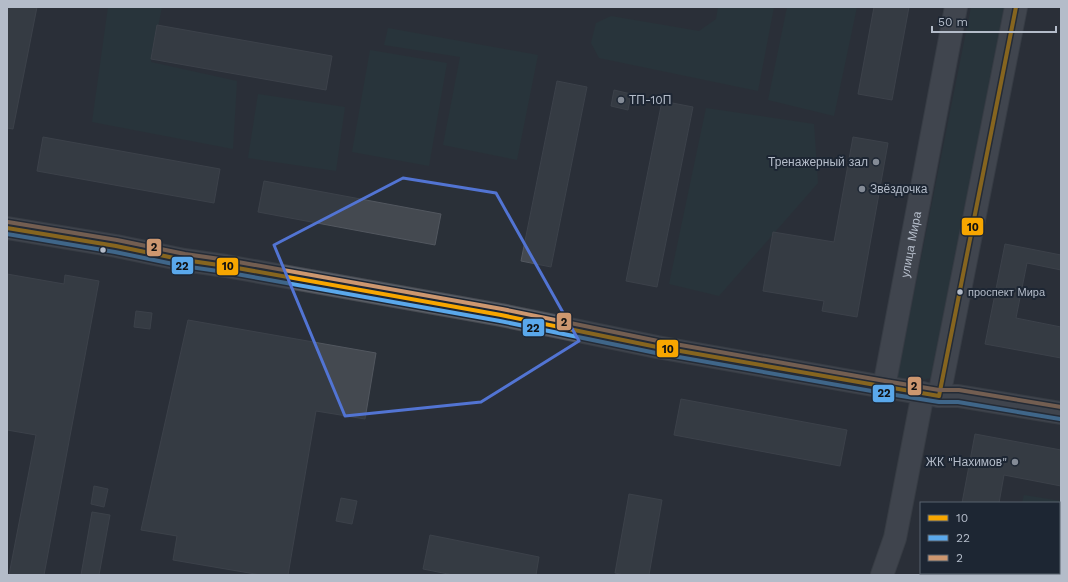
<svg xmlns="http://www.w3.org/2000/svg" width="1068" height="582" viewBox="0 0 1068 582" font-family="'Work Sans',sans-serif">
<style>
.green{fill:#273a3e}
.building{fill:#444950;stroke:#52575f}
.lines{fill:none;stroke-linecap:round;stroke-linejoin:round}
.minor-casing{stroke:#484c53;stroke-width:24}
.major-casing{stroke:#484c55;stroke-width:24}
.minor{stroke:#5a5e66;stroke-width:22}
.major{stroke:#5c6168;stroke-width:22}
.bus-1-casing{stroke:#1d2633;stroke-width:7}
.bus-2-casing{stroke:#1d2633;stroke-width:7}
.bus-3-casing{stroke:#1d2633;stroke-width:7}
.bus-1{stroke:#f7a600;stroke-width:4}
.bus-2{stroke:#5aa8eb;stroke-width:4}
.bus-3{stroke:#cd976f;stroke-width:4}
.marked{fill:none;stroke:#5274d3;stroke-width:3;stroke-linejoin:round}
.poi-dot{fill:#848b96;stroke:#1d2633;stroke-width:1.5}
.bus-dot{fill:#b4bcc9;stroke:#1d2633;stroke-width:1.5}
.labels{text-anchor:middle;stroke-width:4;stroke-linejoin:round;paint-order:stroke}
.bus-label{font-size:11px;fill:#b4bcc9;stroke:#1d2633;text-anchor:start}
.poi-label{font-size:12px;fill:#b4bcc9;stroke:#1d2633;text-anchor:start}
.street-label{font-size:12px;fill:#b4bcc9;stroke:#1d2633}
.line-badge{stroke:#1d2633;stroke-width:1.5}
.pale-badge-label{font-size:11px;text-anchor:middle;font-weight:bold;fill:#111}
</style>
<rect width="100%" height="100%" fill="#2a3038"/>
<path class="green" d="M108,7H162L151,62L237,81L233,149L92,122Z
M718,7H774L758,91L599,58L591,43L596,23L611,16L699,31L716,19Z
M787,7H857L834,116L768,100Z
M971,7H1006L933,377L914,383L897,378Z
M388,28L538,55L517,160L443,145L460,57L384,45Z
M370,50L447,63L429,166L352,152Z
M258,94L345,107L336,171L248,158Z
M706,108L814,124L818,183L719,296L669,284Z
M1024,495L1061,501V526H1059V503H1022Z"/>
<path class="building" d="M7,7H37L13,129L7,128Z
M874,7H909L892,100L858,94Z
M157,25L332,56L326,90L151,59Z
M557,81L587,87L551,267L521,261Z
M614,90L631,94L628,110L611,106Z
M662,101L693,107L657,287L626,281Z
M43,137L220,169L214,203L37,171Z
M853,137L888,143L857,317L822,311L824,301L763,291L773,232L834,242Z
M264,181L441,214L435,245L258,212Z
M1005,244L1061,255V270L1027,263L1016,318L1061,327V358L985,344Z
M7,274L64,284L65,275L99,281L44,575H9L36,435L7,430Z
M136,311L152,313L150,329L134,327Z
M188,320L376,353L365,419L316,411L288,575H261L173,560L177,536L141,530Z
M681,399L847,430L840,466L674,435Z
M975,434L1061,450V486L1004,475L999,503H962Z
M94,486L108,489L104,507L91,504Z
M629,494L662,500L649,575H624L615,573Z
M341,498L357,501L352,524L336,521Z
M92,512L110,515L99,575H81Z
M430,535L539,557L536,575H453L423,569Z"/>
<g class="lines">
<defs>
<path id="minor" d="M7,228L116,246L184,260L226,266L501,315L657,347L884,387L939,396H958L1061,413
M882,575L895,538L923,393"/>
<g id="major">
<path id="s1" d="M884,387L956,7"/>
<path d="M939,396L1016,7"/>
</g>
</defs>
<use href="#minor" class="minor-casing"/>
<use href="#major" class="major-casing"/>
<use href="#minor" class="minor"/>
<use href="#major" class="major"/>
<defs>
<path id="bus-1" d="M7,228L116,246L184,260L226,266L501,315L657,347L939,396L1016,7"/>
<path id="bus-2" d="M7,234L115,252L183,266L225,272L500,321L656,353L883,393L939,402H958L1060,419"/>
<path id="bus-3" d="M8,222L117,240L185,254L227,260L502,309L658,341L885,381L939,390H959L1061,407"/>
</defs>
<use href="#bus-1" class="bus-1-casing"/>
<use href="#bus-2" class="bus-2-casing"/>
<use href="#bus-3" class="bus-3-casing"/>
<use href="#bus-1" class="bus-1"/>
<use href="#bus-2" class="bus-2"/>
<use href="#bus-3" class="bus-3"/>
</g>
<path d="M0 0H1068V582H0ZM403,178L496,193L579,341L481,402L345,416L274,245Z" fill="#2a3038" fill-opacity=".55" fill-rule="evenodd"/>
<path class="marked" d="M403,178L496,193L579,341L481,402L345,416L274,245Z"/>
<g class="poi-dot">
<circle cx="621" cy="100" r="4"/>
<circle cx="876" cy="162" r="4"/>
<circle cx="862" cy="189" r="4"/>
<circle cx="1015" cy="462" r="4"/>
</g>
<g class="bus-dot">
<circle cx="103" cy="250" r="3.5"/>
<circle cx="960" cy="292" r="3.5"/>
</g>
<g class="labels">
<g class="bus-label">
<text x="968" y="296">проспект Мира</text>
</g>
<g class="poi-label">
<text x="629" y="104">ТП-10П</text>
<text x="868" y="166" text-anchor="end">Тренажерный зал</text>
<text x="870" y="193">Звёздочка</text>
<text x="1007" y="466" text-anchor="end">ЖК "Нахимов"</text>
</g>
<g class="street-label">
<text dy="4" stroke="none"><textPath href="#s1" startOffset="145">улица Мира</textPath></text>
</g>
</g>
<g class="line-badge">
<rect x="961" y="217" width="23" height="19" rx="4" fill="#f7a600"/>
<rect x="146" y="238" width="16" height="19" rx="4" fill="#cd976f"/>
<rect x="171" y="256" width="23" height="19" rx="4" fill="#5aa8eb"/>
<rect x="216" y="257" width="23" height="19" rx="4" fill="#f7a600"/>
<rect x="556" y="312" width="16" height="19" rx="4" fill="#cd976f"/>
<rect x="522" y="318" width="23" height="19" rx="4" fill="#5aa8eb"/>
<rect x="656" y="339" width="23" height="19" rx="4" fill="#f7a600"/>
<rect x="907" y="376" width="15" height="20" rx="4" fill="#cd976f"/>
<rect x="872" y="384" width="23" height="19" rx="4" fill="#5aa8eb"/>
</g>
<g class="pale-badge-label">
<text x="973" y="231">10</text>
<text x="154" y="251">2</text>
<text x="182" y="270">22</text>
<text x="228" y="270">10</text>
<text x="564" y="326">2</text>
<text x="533" y="332">22</text>
<text x="668" y="353">10</text>
<text x="914" y="390">2</text>
<text x="884" y="397">22</text>
</g>
<rect width="1068" height="582" fill="none" stroke="#b4bcc9" stroke-width="16"/>
<rect x="920" y="502" width="140" height="72" fill="#1d2633" stroke="#59626f"/>
<rect x="928" y="515" width="20" height="6" fill="#f7a600" stroke="#59626f"/>
<text x="956" y="522" font-size="12" fill="#b4bcc9">10</text>
<rect x="928" y="535" width="20" height="6" fill="#5aa8eb" stroke="#59626f"/>
<text x="956" y="542" font-size="12" fill="#b4bcc9">22</text>
<rect x="928" y="555" width="20" height="6" fill="#cd976f" stroke="#59626f"/>
<text x="956" y="562" font-size="12" fill="#b4bcc9">2</text>
<path d="M932 26v6h124v-6" fill="none" stroke="#b4bcc9" stroke-width="2"/>
<text x="938" y="26" font-size="12" fill="#b4bcc9" stroke="#1d2633" stroke-width="3" paint-order="stroke">50 m</text>
</svg>
